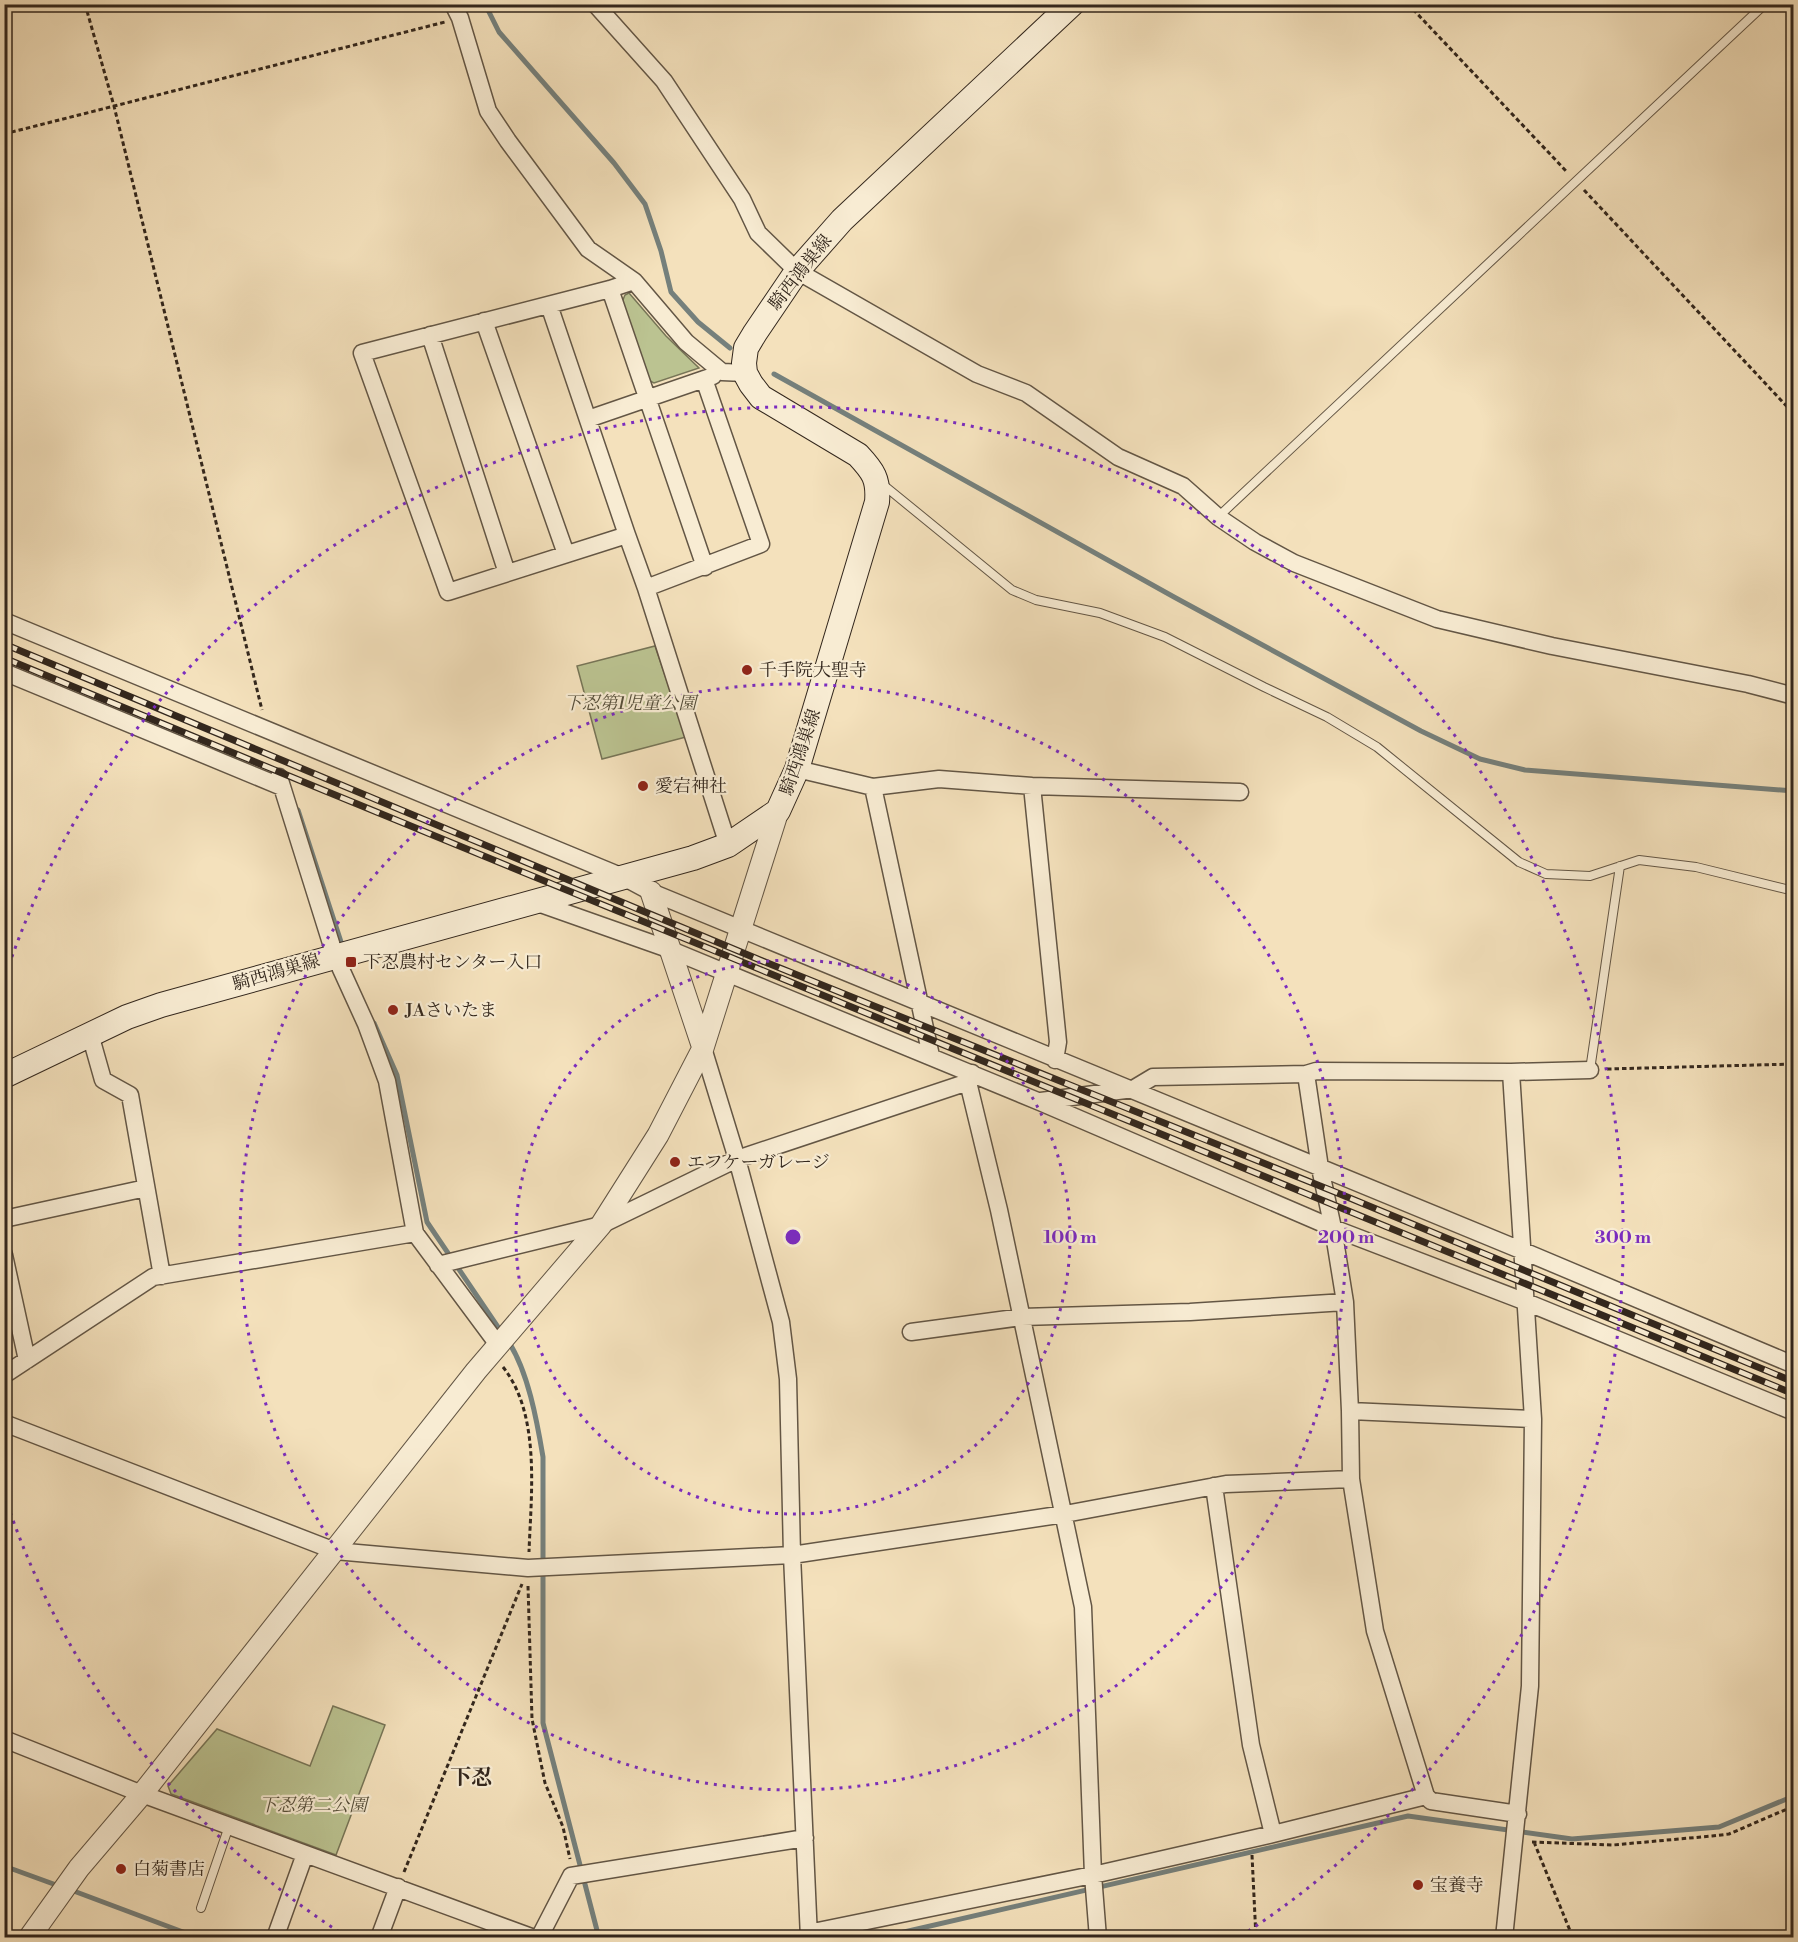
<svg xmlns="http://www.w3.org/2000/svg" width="1798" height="1942" viewBox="0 0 1798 1942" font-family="'Libre Bodoni','Noto Serif JP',serif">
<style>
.green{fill:#bbc391;stroke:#777557;stroke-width:1.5}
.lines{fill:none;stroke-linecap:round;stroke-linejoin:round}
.stream{stroke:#75807c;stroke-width:5}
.service-casing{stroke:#635645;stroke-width:10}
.minor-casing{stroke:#635645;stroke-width:19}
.tertiary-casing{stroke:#635645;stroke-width:23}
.secondary-casing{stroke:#33271d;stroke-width:26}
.path{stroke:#33271d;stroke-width:3;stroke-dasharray:4.5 3;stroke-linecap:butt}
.service{stroke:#f8ecd3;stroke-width:8}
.minor{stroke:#f8ecd3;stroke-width:16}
.tertiary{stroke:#f8ecd3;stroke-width:21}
.secondary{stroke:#f8ecd3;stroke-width:24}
.rail-casing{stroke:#33271d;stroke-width:7}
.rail{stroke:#f8ecd3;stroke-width:4.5;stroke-dasharray:14;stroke-linecap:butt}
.ring{fill:none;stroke:#7b2cbf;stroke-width:3;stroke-dasharray:3 6}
.poi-dot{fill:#8f2418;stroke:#f8ecd3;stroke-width:2}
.labels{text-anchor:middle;stroke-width:4.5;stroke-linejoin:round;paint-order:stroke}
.street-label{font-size:18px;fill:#33271d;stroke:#f8ecd3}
.poi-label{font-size:18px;fill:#33271d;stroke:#f8ecd3;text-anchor:start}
.park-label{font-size:18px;font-style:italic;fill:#554e3a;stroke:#f8ecd3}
.quarter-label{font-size:21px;font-weight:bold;fill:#33271d;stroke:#f8ecd3}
.centre{fill:#7b2cbf;stroke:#f8ecd3;stroke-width:3}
.ring-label{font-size:18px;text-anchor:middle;font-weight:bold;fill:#7b2cbf;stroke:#f8ecd3;stroke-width:4.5;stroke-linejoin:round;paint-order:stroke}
</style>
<rect width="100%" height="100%" fill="#f4e1bc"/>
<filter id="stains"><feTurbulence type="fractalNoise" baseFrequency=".00333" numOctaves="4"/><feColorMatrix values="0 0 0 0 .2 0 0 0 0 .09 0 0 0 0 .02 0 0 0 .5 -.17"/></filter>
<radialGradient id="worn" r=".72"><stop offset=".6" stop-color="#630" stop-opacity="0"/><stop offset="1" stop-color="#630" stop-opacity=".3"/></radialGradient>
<path class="green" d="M629,293L666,336L699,368L654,383L648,380L622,302L625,295Z
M655,646L686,737L602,759L577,666Z
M333,1706L385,1725L336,1855L171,1794L168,1786L217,1729L310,1766Z"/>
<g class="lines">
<path class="stream" d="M485,4L499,32L614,163L645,204L661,251L671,292L698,322L730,348
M774,374L1174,597L1421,731L1480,759L1525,770L1794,791
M298,810L343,948
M374,1023L397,1075L427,1222L502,1333
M508,1341C528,1371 537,1421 543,1457V1723L599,1938
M4,1866L59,1886
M71,1890L199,1938
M878,1938L1408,1816L1572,1839L1719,1827L1794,1796"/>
<defs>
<path id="service" d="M881,483L1012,590L1036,600L1100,613L1165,637L1264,687L1327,717L1377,747L1519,862L1546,874L1590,876L1639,860L1696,867L1794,891
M1218,517L1765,4
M1590,1070L1620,866
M201,1908L229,1826"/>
<path id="minor" d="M453,4L460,18L488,111L508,141L588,249L634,281L686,342L722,372L745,373
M595,4L664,81L742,199L758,233L797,271L977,374L1026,393L1118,457L1183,486L1218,517L1255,542L1294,563L1437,619L1552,646L1748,684L1794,696
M634,281L610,289L362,353L448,592L627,535L646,588L728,845
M610,289L705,567
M549,305L627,535
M484,321L566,554
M430,335L507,573
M588,419L713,376
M646,588L761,544L704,379
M4,621L623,877L651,892L1523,1251L1794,1365
M4,672L282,787
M797,769L873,787L931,1056
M279,777L335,956L366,1024L387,1081L415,1233L499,1346
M1032,786L1058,1042L1055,1060
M873,787L939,779L1032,786L1240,792
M535,902L671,950L1040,1102L1333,1228L1526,1302L1794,1412
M90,1034L103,1080L130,1095L162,1276
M703,1048L737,1159L781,1322L788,1379L792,1555L809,1938
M972,1073L968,1082L999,1210L1083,1607L1093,1875L1098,1938
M1306,1074L1320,1168L1333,1228L1345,1302L1350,1411L1351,1479L1375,1631L1426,1796L1431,1801L1518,1814
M1041,1101L1133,1089L1153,1077L1306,1074L1316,1071L1511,1072L1590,1070
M4,1219L146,1188
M4,1255L27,1360
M438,1265L601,1225L737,1159L968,1082
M911,1332L1022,1317L1190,1312L1345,1302
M4,1375L153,1277L415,1233
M1350,1411L1533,1419
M4,1423L335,1551L528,1568L792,1555L1065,1514L1226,1484L1351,1479
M1214,1486L1251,1745L1273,1834
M4,1739L142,1794L534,1938
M808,1933L1102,1873L1273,1834L1426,1796
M275,1938L305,1854
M379,1938L398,1887
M539,1938L571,1876L805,1838
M1504,1938L1530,1686L1533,1419L1511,1072"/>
<path id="tertiary" d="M651,892L703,1048
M29,1938L79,1868L142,1794L476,1371L601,1225L658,1135L703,1048L778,811"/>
<path id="secondary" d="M4,1076L127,1017L161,1005L693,858L728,845L778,811L797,769L877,502C879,479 873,471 858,455L761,397L751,384L745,373L744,363L746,348L755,333L797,271L842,220L1072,4"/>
</defs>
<use href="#service" class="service-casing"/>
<use href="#minor" class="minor-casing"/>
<use href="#tertiary" class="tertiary-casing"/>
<use href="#secondary" class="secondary-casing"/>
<path class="path" d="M85,4L114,106L262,710
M1408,4L1567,172
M4,134L445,22
M1584,190L1794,414
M1607,1069L1794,1064
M503,1367C541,1415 531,1494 529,1552
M528,1586L532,1719L545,1783L563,1827L570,1859
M1532,1842L1613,1845L1712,1836L1729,1834L1794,1806
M1534,1842L1573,1938
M1252,1855L1256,1938
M404,1872L522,1584"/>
<use href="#service" class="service"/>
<use href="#minor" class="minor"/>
<use href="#tertiary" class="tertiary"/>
<use href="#secondary" class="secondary"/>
<defs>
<path id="rail" d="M4,644L760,960L1340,1194L1794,1382
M4,658L306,783L1794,1394"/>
</defs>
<use href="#rail" class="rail-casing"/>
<use href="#rail" class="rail"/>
</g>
<g class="ring">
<circle cx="793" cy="1237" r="277"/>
<circle cx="793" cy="1237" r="553"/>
<path d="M347 1937A830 830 0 0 1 6 1500M6 974A830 830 0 1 1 1239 1937"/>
</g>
<g class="poi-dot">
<circle cx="747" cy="670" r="6"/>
<circle cx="643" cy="786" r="6"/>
<rect x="345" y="956" width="12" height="12" rx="3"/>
<circle cx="393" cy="1010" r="6"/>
<circle cx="675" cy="1162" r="6"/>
<circle cx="121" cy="1869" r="6"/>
<circle cx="1418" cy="1885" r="6"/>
</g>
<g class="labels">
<g class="street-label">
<text transform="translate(800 272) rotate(-52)" y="6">騎西鴻巣線</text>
<text transform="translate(800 752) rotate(-71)" y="6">騎西鴻巣線</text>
<text transform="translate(276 972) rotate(-16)" y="6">騎西鴻巣線</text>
</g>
<g class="poi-label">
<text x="759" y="676">千手院大聖寺</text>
<text x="655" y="792">愛宕神社</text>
<text x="363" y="968">下忍農村センター入口</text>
<text x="405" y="1016">JAさいたま</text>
<text x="687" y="1168">エフケーガレージ</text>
<text x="133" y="1875">白菊書店</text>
<text x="1430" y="1891">宝養寺</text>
</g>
<g class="park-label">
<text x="630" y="709">下忍第1児童公園</text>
<text x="313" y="1811">下忍第二公園</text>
</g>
<g class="quarter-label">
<text x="471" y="1784">下忍</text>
</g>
</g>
<circle cx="793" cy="1237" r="9" class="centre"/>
<g class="ring-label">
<text x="1070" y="1243">100 m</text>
<text x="1346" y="1243">200 m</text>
<text x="1623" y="1243">300 m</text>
</g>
<rect width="1798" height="1942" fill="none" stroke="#f4e1bc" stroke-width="24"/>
<rect x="6" y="6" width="1786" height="1930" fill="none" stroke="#33271d" stroke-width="3"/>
<rect x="12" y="12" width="1774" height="1918" fill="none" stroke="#33271d" stroke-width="1.5"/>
<rect width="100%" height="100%" filter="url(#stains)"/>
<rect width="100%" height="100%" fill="url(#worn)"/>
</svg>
